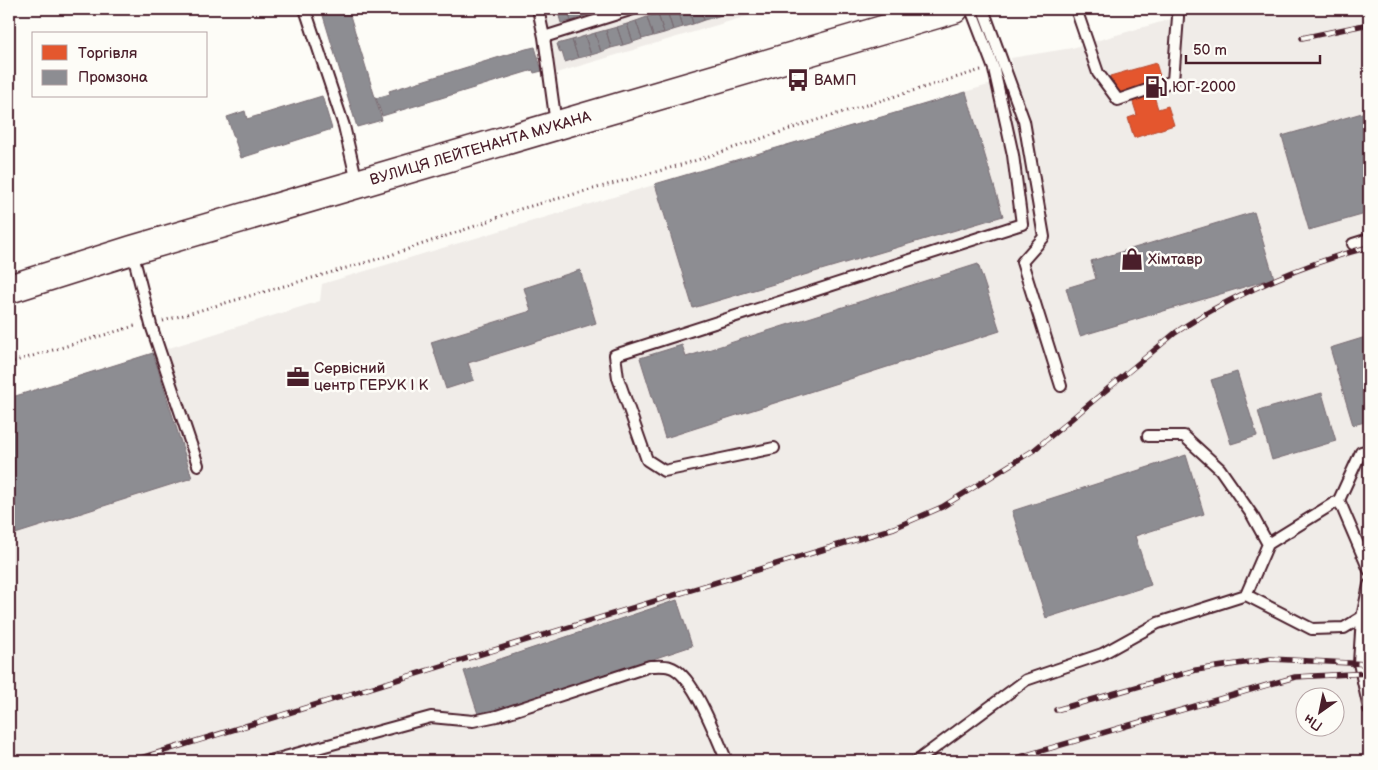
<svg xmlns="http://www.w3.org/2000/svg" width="1378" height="770" viewBox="0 0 1378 770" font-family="'Balsamiq Sans',sans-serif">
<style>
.built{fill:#f0ece8;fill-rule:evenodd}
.shops{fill:#e4572e;stroke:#b6462d}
.industry{fill:#8d8d92;stroke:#796c73}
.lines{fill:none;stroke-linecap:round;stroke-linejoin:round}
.lane-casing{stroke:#4a1f2b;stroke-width:14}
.secondary-casing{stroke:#4a1f2b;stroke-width:31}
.path{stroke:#4a1f2b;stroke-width:3;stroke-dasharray:1 4;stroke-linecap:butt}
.lane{stroke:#fdfcf7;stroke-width:10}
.secondary{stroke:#fdfcf7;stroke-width:28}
.rail-casing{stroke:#4a1f2b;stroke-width:5.5}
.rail{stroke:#fdfcf7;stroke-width:4;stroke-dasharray:11;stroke-linecap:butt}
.labels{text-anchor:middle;stroke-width:5;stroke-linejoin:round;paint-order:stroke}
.poi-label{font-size:15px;fill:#4a1f2b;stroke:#fdfcf7;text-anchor:start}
.street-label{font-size:15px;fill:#4a1f2b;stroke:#fdfcf7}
</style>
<rect width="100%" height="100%" fill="#fdfcf7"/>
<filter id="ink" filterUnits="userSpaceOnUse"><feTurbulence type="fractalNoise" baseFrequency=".02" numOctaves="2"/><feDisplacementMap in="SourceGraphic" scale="10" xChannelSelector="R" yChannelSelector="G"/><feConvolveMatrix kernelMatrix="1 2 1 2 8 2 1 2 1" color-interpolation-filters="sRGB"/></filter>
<g filter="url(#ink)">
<path class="built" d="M536,9H771L556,73Z
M1229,9H1369V761H9V398L320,301L322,284L1015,77L1011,58L1072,48L1178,17L1207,11L1209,15ZM1306,698H1336V728H1306Z"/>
<path class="shops" d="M1156,63L1162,83L1151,86L1158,109L1168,106L1174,125L1134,138L1128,118L1137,115L1130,93L1117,97L1110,76Z"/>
<path class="industry" d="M321,9H348L382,120L357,127Z
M557,9H567L571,21L561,23Z
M567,9H579L582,17L571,21Z
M579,9H589L591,14L582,17Z
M589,9H600L601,11L591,14Z
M678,9L683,27L673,30L667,11Z
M678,9H689L693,24L683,27Z
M689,9H700L704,20L693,24Z
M700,9H712L715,17L704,20Z
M712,9H723L725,14L715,17Z
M723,9H734L735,11L725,14Z
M667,11L673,30L664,33L658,14Z
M658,14L664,33L653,36L647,17Z
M647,17L653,36L642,39L636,21Z
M636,21L642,39L633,42L627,24Z
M627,24L633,42L623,45L617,27Z
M617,27L623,45L611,48L606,30Z
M606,30L611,48L601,52L595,33Z
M595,33L601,52L591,55L585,36Z
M585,36L591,55L578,58L572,40Z
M572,40L578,58L565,62L562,52L560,53L557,44Z
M535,47L542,71L534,73L533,70L382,116L376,98L390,94L389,91L526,49Z
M966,92L1003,216L693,308L655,184Z
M322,96L332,129L241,158L227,117L245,111L247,119Z
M1369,111V213L1309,230L1282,136Z
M1254,212L1274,278L1080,336L1066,288L1096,279L1091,261Z
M978,264L1000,331L665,438L640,358L682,345L686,357Z
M580,270L596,323L468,363L474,380L446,389L431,342L531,311L524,288Z
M1369,336V421L1353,425L1330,348Z
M153,353L192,478L9,536V398Z
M1237,372L1257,436L1231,444L1211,380Z
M1322,393L1336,441L1272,460L1258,411Z
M1186,455L1204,514L1135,536L1151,585L1046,618L1012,511Z
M677,600L692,646L479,717L464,671Z"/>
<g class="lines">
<defs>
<path id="lane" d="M305,9L344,126L357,182
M538,9L544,37L556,124
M983,9L1024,121L1044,237L1022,262L1061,386
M1076,9L1098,73L1118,100L1173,81L1178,17L1176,9
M544,37L633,9
M1353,244L1369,239
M132,251L151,325L198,465
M1148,436H1184L1220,469L1252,515L1268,544
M774,448L664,471L647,460L618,378L615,355L1022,224L1013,155L994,69L971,9
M1339,500L1361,452L1369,450
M1246,595L1268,544L1339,500L1369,570
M1366,615L1362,617L1359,663L1369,709
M270,761L431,717L473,721L497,716L650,666C656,666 664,665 670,667C694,674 716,738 727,761
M917,761L1026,680L1102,654L1158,623L1246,595L1312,629L1344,628L1362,617L1369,585"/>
<g id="secondary">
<path id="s1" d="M9,289L132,250L954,9"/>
</g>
</defs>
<use href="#lane" class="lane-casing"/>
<use href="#secondary" class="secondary-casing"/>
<path class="path" d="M163,321L388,256L481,224L520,209L688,163L817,120L981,70
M9,363L138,325"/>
<use href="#lane" class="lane"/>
<use href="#secondary" class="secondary"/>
<defs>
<path id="rail" d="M1302,38L1369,24
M1056,710L1196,670L1271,659L1369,664
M131,761L894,528L942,507L1034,450L1175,333C1229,296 1306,263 1369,247
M1006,761L1295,677L1369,673"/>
</defs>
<use href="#rail" class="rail-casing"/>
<use href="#rail" class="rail"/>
</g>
</g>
<defs>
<symbol id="bus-bare" viewBox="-9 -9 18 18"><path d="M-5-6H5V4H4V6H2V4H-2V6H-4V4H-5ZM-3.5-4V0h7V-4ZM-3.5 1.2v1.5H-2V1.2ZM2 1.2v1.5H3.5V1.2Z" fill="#4a1f2b" stroke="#fdfcf7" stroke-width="2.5" paint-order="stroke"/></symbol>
<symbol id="fuel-bare" viewBox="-9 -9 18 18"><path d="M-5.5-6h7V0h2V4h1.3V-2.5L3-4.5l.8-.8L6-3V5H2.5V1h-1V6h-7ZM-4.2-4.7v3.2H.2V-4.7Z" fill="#4a1f2b" stroke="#fdfcf7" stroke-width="2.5" paint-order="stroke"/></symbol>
<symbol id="shop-bare" viewBox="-9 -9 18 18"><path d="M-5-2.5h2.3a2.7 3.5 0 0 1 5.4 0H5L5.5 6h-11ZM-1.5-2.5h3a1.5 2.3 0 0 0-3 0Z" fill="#4a1f2b" stroke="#fdfcf7" stroke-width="2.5" paint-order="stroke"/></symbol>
<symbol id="office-bare" viewBox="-9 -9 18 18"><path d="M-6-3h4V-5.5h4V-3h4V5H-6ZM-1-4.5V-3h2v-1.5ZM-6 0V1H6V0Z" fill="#4a1f2b" stroke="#fdfcf7" stroke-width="2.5" paint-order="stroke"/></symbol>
</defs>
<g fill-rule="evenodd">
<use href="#bus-bare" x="782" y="64" width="32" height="32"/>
<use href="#fuel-bare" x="1140" y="71" width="32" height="32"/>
<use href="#shop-bare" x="1116" y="243" width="32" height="32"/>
<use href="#office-bare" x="282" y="361" width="32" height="32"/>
</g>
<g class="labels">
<g class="poi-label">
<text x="814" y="85">ВАМП</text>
<text x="1172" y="92">ЮГ-2000</text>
<text x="1148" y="264">Хімтавр</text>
<text x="314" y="373">Сервісний<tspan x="314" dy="17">центр ГЕРУК І К</tspan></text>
</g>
<g class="street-label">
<text dy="5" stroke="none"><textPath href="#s1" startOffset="492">ВУЛИЦЯ ЛЕЙТЕНАНТА МУКАНА</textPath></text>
</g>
</g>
<rect width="1378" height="770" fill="none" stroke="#fdfcf7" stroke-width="30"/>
<rect x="15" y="15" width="1348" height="740" fill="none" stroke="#4a1f2b" stroke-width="2" filter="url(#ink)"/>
<rect x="32" y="32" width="175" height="65" fill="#fdfcf7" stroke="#b5a4a5"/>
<rect x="42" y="45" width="25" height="15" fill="#e4572e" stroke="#b5a4a5"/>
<text x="78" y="58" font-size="15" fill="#4a1f2b">Торгівля</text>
<rect x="42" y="70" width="25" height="15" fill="#8d8d92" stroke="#b5a4a5"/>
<text x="78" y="82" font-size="15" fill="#4a1f2b">Промзона</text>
<g transform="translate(1320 712) rotate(213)"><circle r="24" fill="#fdfcf7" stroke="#b5a4a5"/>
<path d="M0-4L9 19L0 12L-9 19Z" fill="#4a1f2b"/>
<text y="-8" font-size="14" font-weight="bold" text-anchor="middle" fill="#4a1f2b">Пн</text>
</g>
<path d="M1186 55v8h134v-8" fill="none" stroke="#4a1f2b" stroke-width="2.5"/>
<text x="1193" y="55" font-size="15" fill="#4a1f2b" stroke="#fdfcf7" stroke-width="4" paint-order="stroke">50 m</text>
</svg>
